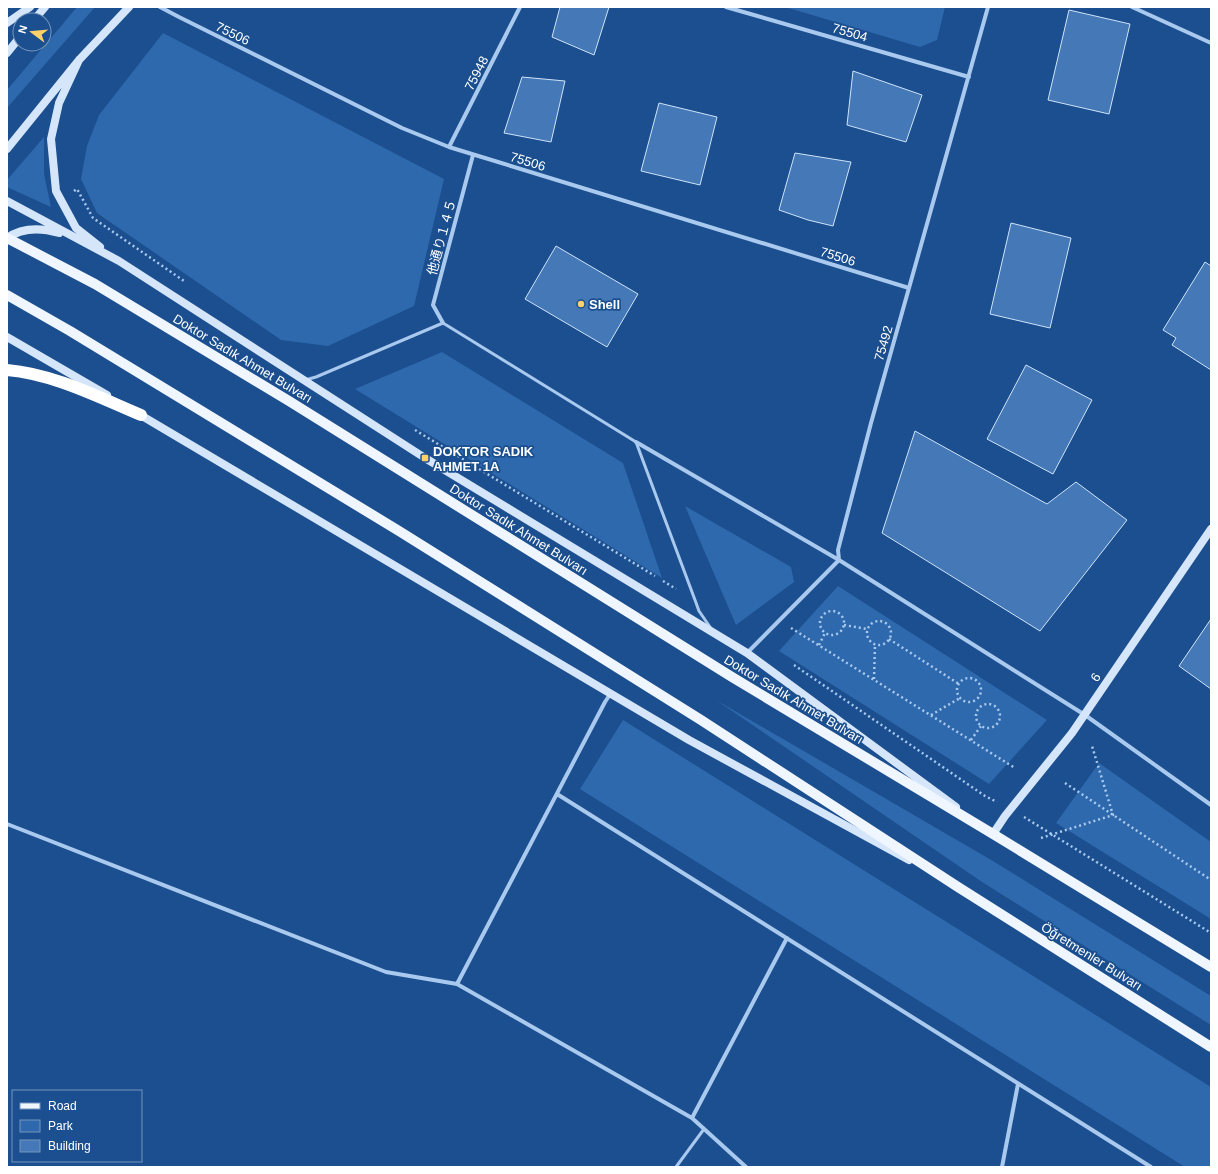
<svg xmlns="http://www.w3.org/2000/svg" width="1218" height="1174" viewBox="0 0 1218 1174" font-family="Helvetica,'Noto Sans SC','Noto Sans JP',sans-serif">
<style>
.green{fill:#2e69ad}
.building{fill:#4478b7;stroke:#cfe3fa}
.lines{fill:none;stroke-linecap:round;stroke-linejoin:round}
.path{stroke:#a9c9ee;stroke-width:2.5;stroke-dasharray:2 3;stroke-linecap:butt}
.lane{stroke:#a9c9ee;stroke-width:3}
.street{stroke:#a9c9ee;stroke-width:4}
.secondary{stroke:#d6e6fa;stroke-width:8}
.primary{stroke:#f0f6ff;stroke-width:10}
.highway{stroke:#fff;stroke-width:12}
.poi-dot{fill:#ffd166;stroke:#1b4f8f;stroke-width:1.5}
.labels{text-anchor:middle;stroke-width:3.5;stroke-linejoin:round;paint-order:stroke}
.street-label{font-size:13px;fill:#fff;stroke:#1b4f8f}
.poi-label{font-size:13px;font-weight:bold;fill:#fff;stroke:#1b4f8f;text-anchor:start}
</style>
<rect width="100%" height="100%" fill="#1b4f8f"/>
<path class="green" d="M77,7H95L7,108V90Z
M785,7H945L937,40L920,47Z
M163,33L444,179L414,306L328,346L281,340L97,213L81,179L87,146L99,115Z
M44,137V174L51,207L7,187V180Z
M442,352L623,463L662,578L355,389Z
M685,506L791,567L794,582L736,625Z
M838,586L1047,720L989,784L779,651Z
M716,700L993,861L1211,996V1025L982,882Z
M623,720L1211,1087V1167H1185L580,789Z
M1099,763L1211,842V919L1056,823Z"/>
<path class="building" d="M560,7H609L594,55L552,37Z
M1069,10L1130,24L1109,114L1048,100Z
M853,71L922,95L906,142L847,125Z
M522,77L565,81L551,142L504,133Z
M659,103L717,117L700,185L641,171Z
M795,153L851,162L833,226L808,220L779,210Z
M1011,223L1071,238L1050,328L990,314Z
M556,246L638,294L607,347L525,299Z
M1205,262L1211,266V370L1172,345L1176,338L1163,330Z
M1026,365L1092,400L1053,474L987,439Z
M915,431L1047,504L1076,482L1127,520L1040,631L882,533Z
M1211,619V689L1179,666Z"/>
<g class="lines">
<path class="path" d="M74,191L77,189L93,218L184,281
M415,430L655,576
M663,581L676,589
M820 623a12 12 0 1 1 24 0a12 12 0 1 1-24 0Z
M867 633a12 12 0 1 1 24 0a12 12 0 1 1-24 0Z
M844,625L867,629
M791,628L1015,768
M889,639L959,684
M819,645L825,633
M794,665L985,796L997,802
M957 690a12 12 0 1 1 24 0a12 12 0 1 1-24 0Z
M874,679L875,645
M976 716a12 12 0 1 1 24 0a12 12 0 1 1-24 0Z
M931,715L960,698
M971,740L981,726
M1065,783L1211,880
M1024,817L1211,933
M1041,838L1113,815L1092,746"/>
<path class="lane" d="M305,380L316,377L443,323L636,442L695,600L699,611L710,627
M676,1167L704,1129"/>
<path class="street" d="M160,7L179,17L402,128L449,147L909,288
M726,7L969,77
M1132,7L1211,43
M449,147L520,7
M443,323L433,305L473,155
M636,442L839,560L1085,715L1211,805
M747,653L839,560L838,550L871,423L988,7
M557,794L1151,1167
M7,824L386,972L457,984L692,1118L746,1167
M457,984L605,702L611,693
M692,1118L787,938
M1002,1167L1018,1084"/>
<path class="secondary" d="M34,20L45,7
M7,23L30,7
M7,53L20,37
M79,60L59,103L51,139L56,191L76,228L100,247
M7,149L79,60L129,7
M7,201L119,261L425,458L747,653L956,807
M7,238C23,227 42,228 59,233
M7,337L107,395
M137,413L689,740L909,860
M988,831L993,834L1005,816L1072,733L1211,529"/>
<path class="primary" d="M7,238L95,284L289,401L732,677L993,834L1211,967
M7,295L70,331L399,531L701,720L958,887L1211,1047"/>
<path class="highway" d="M7,370C54,374 98,397 141,415"/>
</g>
<g class="poi-dot">
<circle cx="581" cy="304" r="4"/>
<rect x="421" y="454" width="8" height="8" rx="2"/>
</g>
<g class="labels">
<g class="street-label">
<text transform="translate(850 32) rotate(16)" y="5">75504</text>
<text transform="translate(233 33) rotate(26)" y="5">75506</text>
<text transform="translate(476 73) rotate(-63)" y="5">75948</text>
<text transform="translate(528 161) rotate(17)" y="5">75506</text>
<text transform="translate(441 237) rotate(-75)" y="5">他通り１４５</text>
<text transform="translate(838 256) rotate(17)" y="5">75506</text>
<text transform="translate(883 343) rotate(-74)" y="5">75492</text>
<text transform="translate(243 358) rotate(31)" y="5">Doktor Sadık Ahmet Bulvarı</text>
<text transform="translate(519 529) rotate(32)" y="5">Doktor Sadık Ahmet Bulvarı</text>
<text transform="translate(1095 677) rotate(-56)" y="5">6</text>
<text transform="translate(794 699) rotate(31)" y="5">Doktor Sadık Ahmet Bulvarı</text>
<text transform="translate(1092 956) rotate(32)" y="5">Öğretmenler Bulvarı</text>
</g>
<g class="poi-label">
<text x="589" y="309">Shell</text>
<text x="433" y="456">DOKTOR SADIK<tspan x="433" dy="15">AHMET 1A</tspan></text>
</g>
</g>
<rect width="1218" height="1174" fill="none" stroke="#ffffff" stroke-width="16"/>
<rect x="12" y="1090" width="130" height="72" fill="#1b4f8f" stroke="#7695bc"/>
<rect x="20" y="1103" width="20" height="6" fill="#f0f6ff" stroke="#7695bc"/>
<text x="48" y="1110" font-size="12" fill="#ffffff">Road</text>
<rect x="20" y="1120" width="20" height="12" fill="#2e69ad" stroke="#7695bc"/>
<text x="48" y="1130" font-size="12" fill="#ffffff">Park</text>
<rect x="20" y="1140" width="20" height="12" fill="#4478b7" stroke="#7695bc"/>
<text x="48" y="1150" font-size="12" fill="#ffffff">Building</text>
<g transform="translate(32 32) rotate(286)"><circle r="19" fill="#1b4f8f" stroke="#7695bc"/>
<path d="M0-3L7 15L0 10L-7 15Z" fill="#ffd166"/>
<text y="-6" font-size="11" font-weight="bold" text-anchor="middle" fill="#ffffff">N</text>
</g>
</svg>
